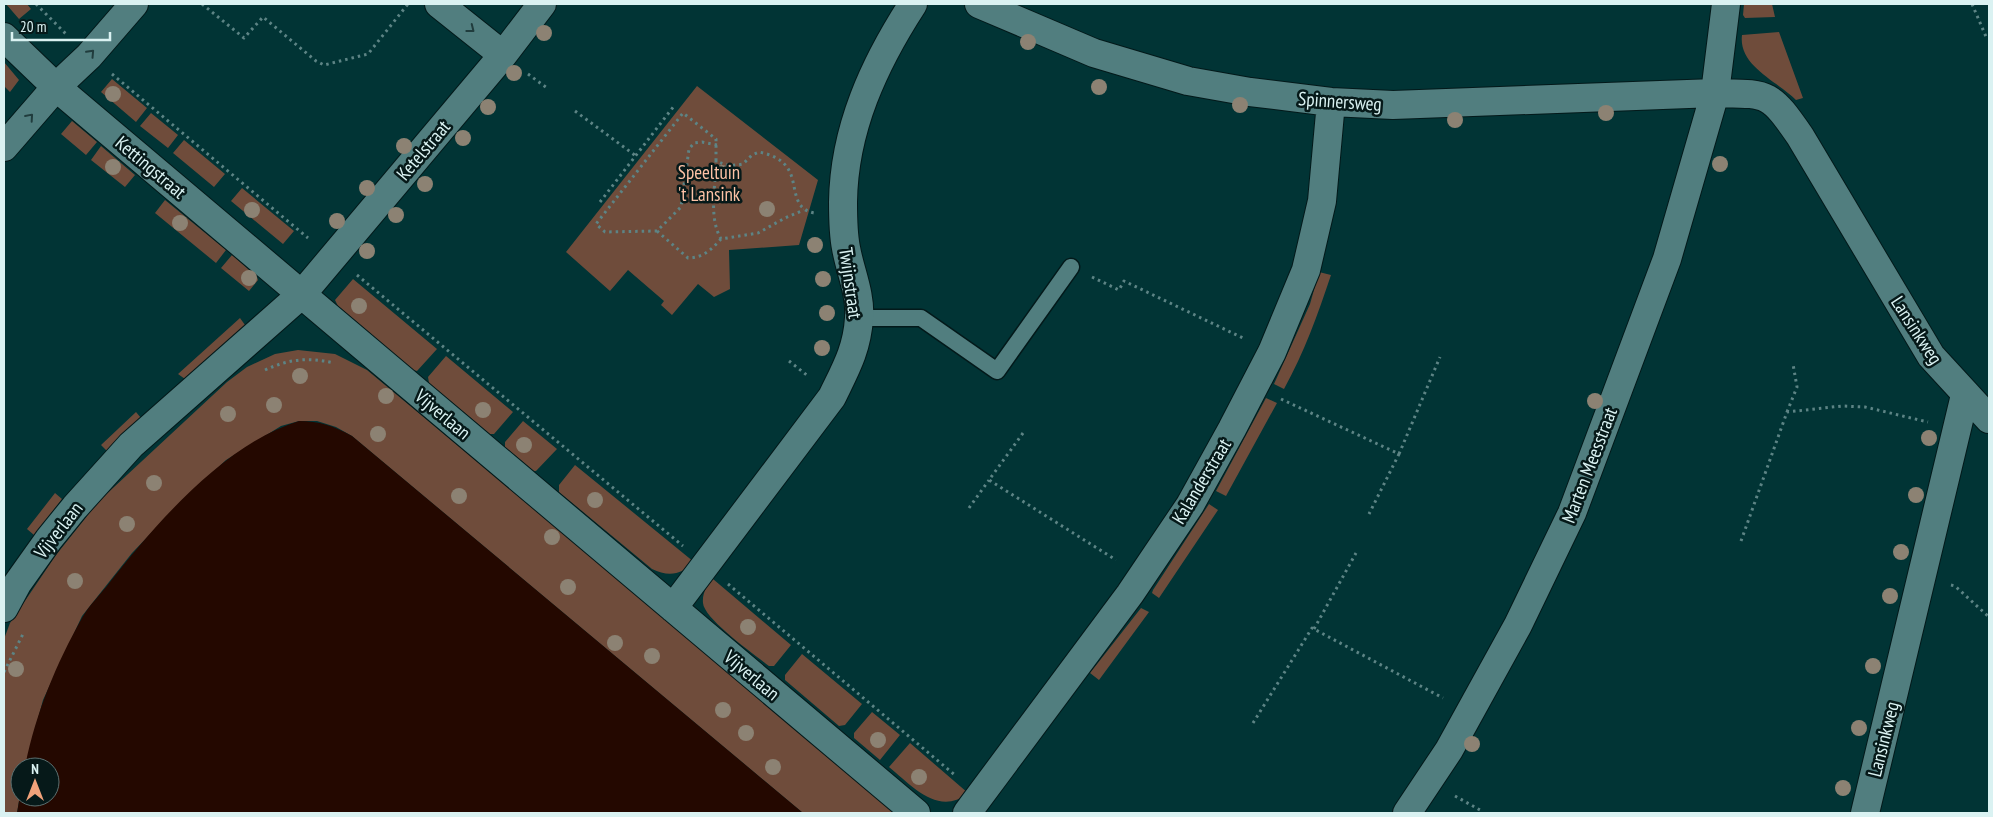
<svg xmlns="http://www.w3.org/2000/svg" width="1993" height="817" viewBox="0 0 1993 817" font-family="'PT Sans Narrow',sans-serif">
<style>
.green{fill:#6f4c3b}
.water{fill:#240800}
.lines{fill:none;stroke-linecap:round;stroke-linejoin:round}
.service-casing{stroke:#03191a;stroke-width:19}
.minor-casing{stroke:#03191a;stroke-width:30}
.path{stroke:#5d8485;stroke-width:3;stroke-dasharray:2.5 4;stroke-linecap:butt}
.service{stroke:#517e7f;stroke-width:16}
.minor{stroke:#517e7f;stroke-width:28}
.tree{fill:#8c8273}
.oneway{stroke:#203c3d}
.labels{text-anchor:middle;stroke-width:5;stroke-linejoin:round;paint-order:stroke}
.street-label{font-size:19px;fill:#daf2f2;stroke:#061919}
.park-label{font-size:19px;fill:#fdc2a6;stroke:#061919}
</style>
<rect width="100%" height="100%" fill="#013435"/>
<path class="green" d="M6,4H27L31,9L19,19Z
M1744,4H1772L1775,17L1745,18L1743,15Z
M1779,32L1803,98L1796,100C1777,81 1738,66 1742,35Z
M4,62L19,80L10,92L4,86Z
M112,79L147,108L136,122L101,92Z
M697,86L818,180L799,245L729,250L730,289L714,297L698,284L672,315L661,305L664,301L628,270L610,291L566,252Z
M151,113L178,135L168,148L140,126Z
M72,121L97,142L86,155L61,134Z
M184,140L225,174L214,187L173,153Z
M101,146L135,175L125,187L91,160Z
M242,188L294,231L283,244L231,201Z
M165,200L226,250L216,263L155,213Z
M232,255L257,277L258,280L249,291L221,268Z
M1319,272L1331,275C1318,314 1304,353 1284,389L1274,384L1310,304Z
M353,279L437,349L417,371L413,370L338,306L335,300Z
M240,318L245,325L185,379L178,374Z
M298,350L335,354L367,370L899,813H803L352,436L336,427L317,421H299L281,426L226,460L178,505L132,553L82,616L43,700L25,767H20V795L17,813H4V639L10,623L56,555L99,501L227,382L247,367L275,354Z
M446,356L513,412L494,434H490L429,383L428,377Z
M1266,398L1277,403L1226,496L1216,491Z
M136,412L141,418L107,451L101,445Z
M523,421L557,449L536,471H534L505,447V442Z
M575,465L694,562C682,575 668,577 652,569L559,492V485Z
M55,493L62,499L34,535L27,529Z
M1209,504L1218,510L1159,598L1152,593L1153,590Z
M713,579L791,645L774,666H769C755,655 704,619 703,603C702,593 707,585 713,579Z
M1141,608L1149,612L1099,680L1090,673Z
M802,654L862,704L845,725L839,726L785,680V675Z
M872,712L900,735L880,760L854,738V733Z
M910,743L968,793C939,817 912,786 889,767Z"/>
<path class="water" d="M299,421C319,421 334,426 352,436L803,813H17L20,795V797H50V767H25C35,715 56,664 82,618C89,605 101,594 110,582C156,523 226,443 299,421Z"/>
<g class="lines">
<defs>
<path id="service" d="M859,318H921L997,371L1071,267"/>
<path id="minor" d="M439,4L503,55
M979,4L1094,53L1188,81L1250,92L1331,102L1393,105L1715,93C1768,94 1769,91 1800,136L1931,356L1989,419
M4,37L56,87L916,813
M4,147L56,87L89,56L134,4
M4,608L17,584L49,539L75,507L131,445L302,294L503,55L542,4
M673,608L832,397C845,370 857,350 859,318C861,294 850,271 846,248C843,233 843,216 843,202C844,129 874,64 913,4
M967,813L1130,594L1190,505L1232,429L1272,352L1306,270L1322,201L1331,102
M1407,813L1449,750L1470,712L1518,625L1572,513L1667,259L1715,93L1726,4
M1865,813L1965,395"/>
</defs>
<use href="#service" class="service-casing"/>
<use href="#minor" class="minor-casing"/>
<path class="path" d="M36,4L67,35
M202,4L244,38L263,17L316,61L324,65L368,54L408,4
M1972,4L1987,39
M112,74L308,238
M528,74L547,88
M575,111L636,156
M717,145L702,142L694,143L689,149L681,207L657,231L605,232L596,224L683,113L716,139V160C724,166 733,166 743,164L752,155L759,152C769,154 780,158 786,166C799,181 789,208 814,213
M716,160C716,186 708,216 721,239L758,233L785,218L804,210
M600,202L674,106
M657,231L688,258C703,258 712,249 721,239
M357,275L683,546
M1092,277L1119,290L1124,281L1245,339
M789,361L808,376
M265,370C289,359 308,357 334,363
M1281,399L1399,454L1369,514
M1787,412L1797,387L1793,364
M1023,433L989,480L1116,560
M1399,454L1440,357
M969,508L989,480
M1741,541L1787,412L1842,406L1865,407L1928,422
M728,584L956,776
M1951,585L1955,586L1989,617
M1314,629L1356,553
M4,672L24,632
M1253,723L1312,628L1443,698
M1455,796L1480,810"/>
<use href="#service" class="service"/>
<use href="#minor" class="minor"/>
</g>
<g class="tree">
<circle cx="544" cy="33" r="8"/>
<circle cx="1028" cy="42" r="8"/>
<circle cx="514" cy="73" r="8"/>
<circle cx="1099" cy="87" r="8"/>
<circle cx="113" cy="94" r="8"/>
<circle cx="1240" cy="105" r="8"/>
<circle cx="488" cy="107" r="8"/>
<circle cx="1606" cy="113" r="8"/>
<circle cx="1455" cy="120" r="8"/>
<circle cx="463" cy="138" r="8"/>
<circle cx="404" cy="146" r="8"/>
<circle cx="1720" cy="164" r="8"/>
<circle cx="113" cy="167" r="8"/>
<circle cx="722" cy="173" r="8"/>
<circle cx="425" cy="184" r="8"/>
<circle cx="367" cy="188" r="8"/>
<circle cx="767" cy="209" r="8"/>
<circle cx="252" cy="210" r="8"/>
<circle cx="396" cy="215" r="8"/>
<circle cx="337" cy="221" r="8"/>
<circle cx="180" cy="223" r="8"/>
<circle cx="815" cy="245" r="8"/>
<circle cx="367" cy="251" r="8"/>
<circle cx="249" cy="278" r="8"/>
<circle cx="823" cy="279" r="8"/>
<circle cx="359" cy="306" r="8"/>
<circle cx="827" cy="313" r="8"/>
<circle cx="822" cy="348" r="8"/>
<circle cx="300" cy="376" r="8"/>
<circle cx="386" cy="396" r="8"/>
<circle cx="1595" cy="401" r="8"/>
<circle cx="274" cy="405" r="8"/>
<circle cx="483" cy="410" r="8"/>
<circle cx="228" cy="414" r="8"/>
<circle cx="378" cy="434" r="8"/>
<circle cx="1929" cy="438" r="8"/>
<circle cx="524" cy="445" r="8"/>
<circle cx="154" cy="483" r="8"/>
<circle cx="1916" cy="495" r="8"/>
<circle cx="459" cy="496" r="8"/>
<circle cx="595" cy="500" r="8"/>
<circle cx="127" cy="524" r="8"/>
<circle cx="552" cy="537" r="8"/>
<circle cx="1901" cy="552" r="8"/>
<circle cx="75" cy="581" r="8"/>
<circle cx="568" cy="587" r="8"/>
<circle cx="1890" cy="596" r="8"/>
<circle cx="748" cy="627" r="8"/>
<circle cx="615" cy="643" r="8"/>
<circle cx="652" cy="656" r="8"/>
<circle cx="1873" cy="666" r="8"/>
<circle cx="16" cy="669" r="8"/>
<circle cx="723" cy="710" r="8"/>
<circle cx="1859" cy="728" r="8"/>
<circle cx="746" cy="733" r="8"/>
<circle cx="878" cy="740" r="8"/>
<circle cx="1472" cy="744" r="8"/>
<circle cx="773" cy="767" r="8"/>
<circle cx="919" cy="777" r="8"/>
<circle cx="1843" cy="788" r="8"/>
</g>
<defs><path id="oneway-chevron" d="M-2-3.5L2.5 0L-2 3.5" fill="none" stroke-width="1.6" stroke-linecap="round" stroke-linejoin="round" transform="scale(1.25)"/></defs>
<g class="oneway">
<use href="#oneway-chevron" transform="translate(471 29) rotate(38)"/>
<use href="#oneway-chevron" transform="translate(91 53) rotate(-47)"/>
<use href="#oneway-chevron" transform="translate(30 117) rotate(-49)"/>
</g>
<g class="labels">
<g class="street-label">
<text transform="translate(1340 101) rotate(4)" y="7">Spinnersweg</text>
<text transform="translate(423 150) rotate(-50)" y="7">Ketelstraat</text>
<text transform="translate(151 167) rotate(40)" y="7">Kettingstraat</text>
<text transform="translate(851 283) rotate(82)" y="7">Twijnstraat</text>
<text transform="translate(1917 330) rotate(57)" y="7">Lansinkweg</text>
<text transform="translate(443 414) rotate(40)" y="7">Vijverlaan</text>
<text transform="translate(1589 465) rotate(-69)" y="7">Marten Meesstraat</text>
<text transform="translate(1201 481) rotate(-59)" y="7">Kalanderstraat</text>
<text transform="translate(58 530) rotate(-52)" y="7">Vijverlaan</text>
<text transform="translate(752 675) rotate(40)" y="7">Vijverlaan</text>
<text transform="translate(1883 739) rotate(-76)" y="7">Lansinkweg</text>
</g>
<g class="park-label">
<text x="709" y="179">Speeltuin<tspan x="709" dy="22">'t Lansink</tspan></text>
</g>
</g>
<rect width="1993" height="817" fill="none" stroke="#daf2f2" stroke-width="10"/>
<g transform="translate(35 782)"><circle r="24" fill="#061919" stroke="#5b7070"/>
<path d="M0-4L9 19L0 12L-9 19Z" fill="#f0a27a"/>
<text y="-8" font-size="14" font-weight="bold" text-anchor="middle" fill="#daf2f2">N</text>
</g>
<path d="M12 32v8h98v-8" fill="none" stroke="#daf2f2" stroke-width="2.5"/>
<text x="20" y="32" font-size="15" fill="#daf2f2" stroke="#061919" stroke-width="4" paint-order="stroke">20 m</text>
</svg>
